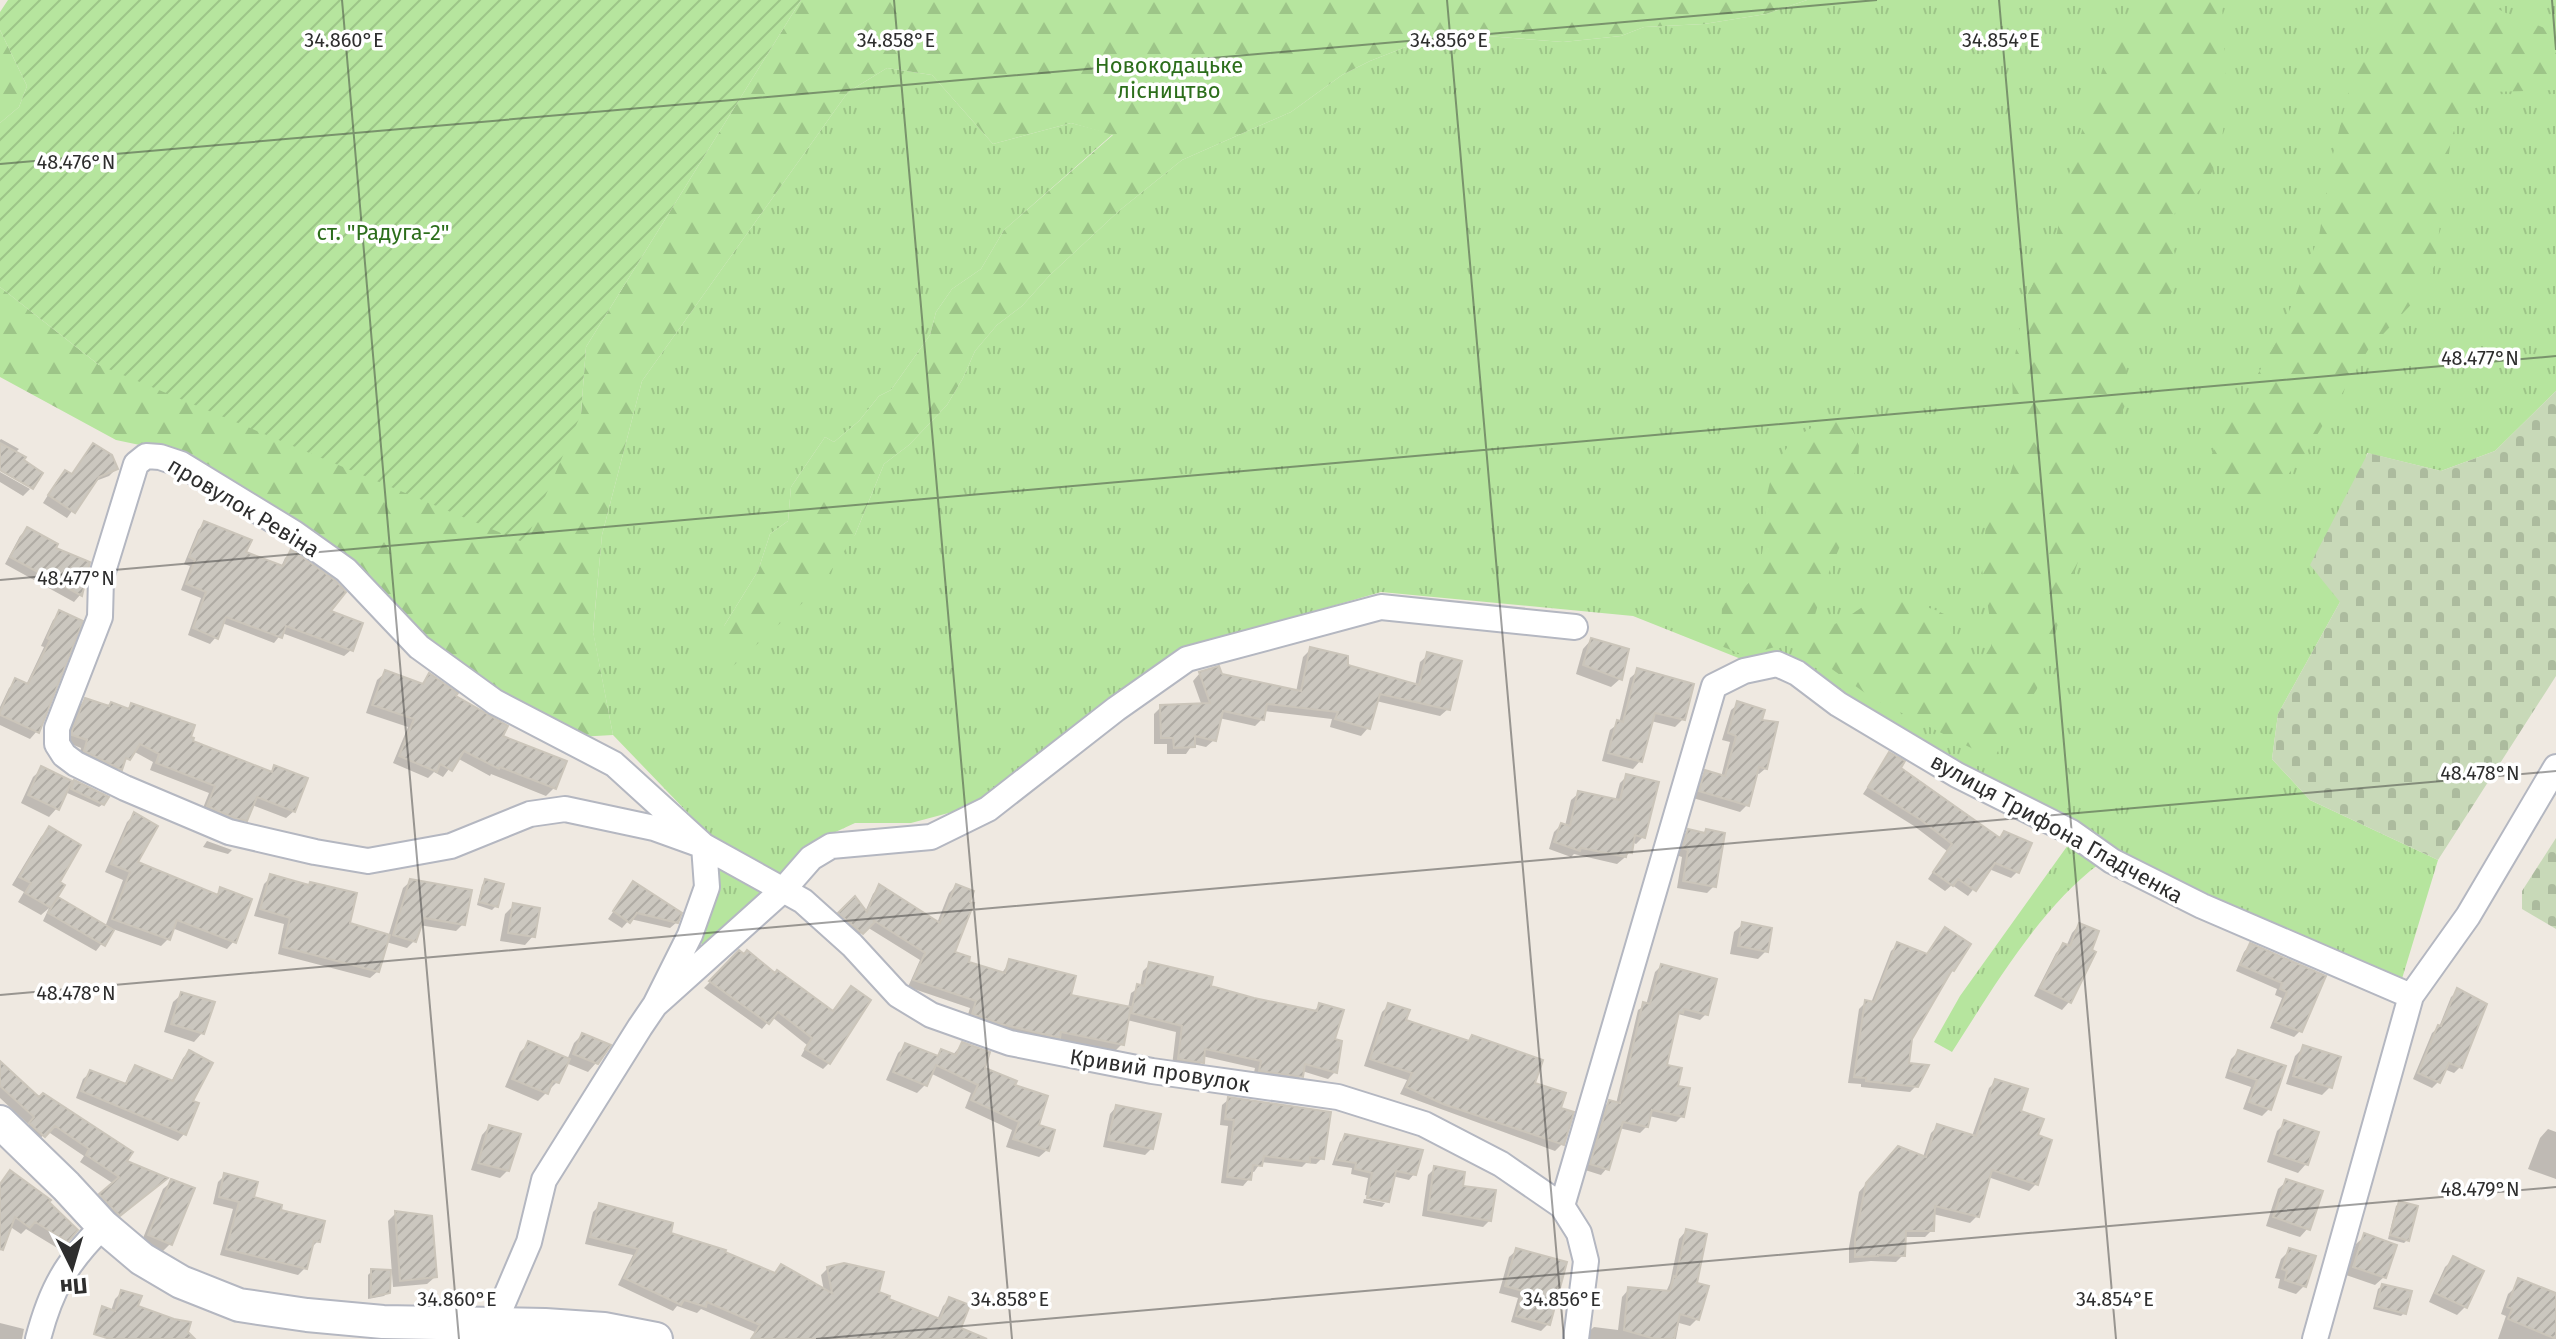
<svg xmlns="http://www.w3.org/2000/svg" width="2556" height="1339" viewBox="0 0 2556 1339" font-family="'Fira Sans',sans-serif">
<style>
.grass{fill:url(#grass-tufts)}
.forest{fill:url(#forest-firs)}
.cemetery{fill:url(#cemetery-stones)}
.garden{fill:url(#garden-furrows)}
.shadow{fill:#0003}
.building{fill:url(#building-hatch);stroke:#cbc5ba;stroke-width:2}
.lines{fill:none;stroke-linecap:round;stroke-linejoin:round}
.street-casing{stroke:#b4b7c1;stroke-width:28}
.secondary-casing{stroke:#b4b7c1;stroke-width:36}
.street{stroke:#fff;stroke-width:24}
.secondary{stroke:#fff;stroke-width:32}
.ticks{fill:none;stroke:#2e2e2e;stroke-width:2;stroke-opacity:0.45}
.labels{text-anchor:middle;stroke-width:7;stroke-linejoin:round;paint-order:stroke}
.park-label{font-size:22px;fill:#2c6e1b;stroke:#fff}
.street-label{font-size:22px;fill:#2e2e2e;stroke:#fff}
.ticks-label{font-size:20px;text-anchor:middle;fill:#2e2e2e;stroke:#fff;stroke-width:7;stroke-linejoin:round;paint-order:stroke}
</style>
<defs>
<pattern id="grass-tufts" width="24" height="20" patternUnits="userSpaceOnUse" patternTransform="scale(2)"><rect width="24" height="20" fill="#b6e59e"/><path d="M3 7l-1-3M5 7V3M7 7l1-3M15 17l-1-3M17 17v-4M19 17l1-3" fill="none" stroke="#9dc588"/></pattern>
<pattern id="forest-firs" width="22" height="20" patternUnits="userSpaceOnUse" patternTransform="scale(2)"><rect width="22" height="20" fill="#b6e59e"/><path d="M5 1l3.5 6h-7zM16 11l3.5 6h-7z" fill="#9dc588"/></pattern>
<pattern id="cemetery-stones" width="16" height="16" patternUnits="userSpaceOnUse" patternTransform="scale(2)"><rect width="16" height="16" fill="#c8d9b8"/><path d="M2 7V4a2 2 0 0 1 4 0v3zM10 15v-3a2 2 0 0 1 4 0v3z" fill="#acbb9e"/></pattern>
<pattern id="garden-furrows" width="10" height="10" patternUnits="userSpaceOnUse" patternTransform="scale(2)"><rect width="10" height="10" fill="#b6e59e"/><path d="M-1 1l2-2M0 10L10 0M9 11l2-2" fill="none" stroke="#9dc588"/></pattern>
<pattern id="building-hatch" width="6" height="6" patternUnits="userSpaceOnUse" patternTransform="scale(2)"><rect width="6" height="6" fill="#cbc7bf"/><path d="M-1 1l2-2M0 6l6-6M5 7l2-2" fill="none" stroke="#afaba4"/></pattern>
</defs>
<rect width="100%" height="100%" fill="#efe9e1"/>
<path class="grass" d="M1807,0H2556V391L2495,451L2441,471L2367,453L2340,602L2278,714L2272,759L2310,800L2438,860L2401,982L2204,899L1852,703L1633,616L1381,592L1184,649L971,807L911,823H855L803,847L764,900L709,948L695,940L714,840L613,735L593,632L602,535L642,381L848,92L887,68L932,75L993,144L1071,123L1113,134L1004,230L981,269L952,289L936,312L930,335L891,390L879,396L859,421L834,442L825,437L791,487L788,521L770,534L758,571L724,626L855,535L884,464L909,445L947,405L963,378L975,351L997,325L1022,306L1050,275L1120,210L1182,160L1291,112L1342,75L1370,61L1426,39L1473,35L1563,42L1621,36L1644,27L1704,24L1766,14Z
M2068,845H2074L2099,864C2039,909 1992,990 1952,1052L1934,1042L1960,996Z"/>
<path class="forest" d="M801,0H1807L1766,14L1704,24L1644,27L1621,36L1563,42L1473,35L1426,39L1370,61L1342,75L1291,112L1182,160L1120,210L1050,275L1022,306L997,325L975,351L963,378L947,405L909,445L884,464L855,535L819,588L720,678L724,626L758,571L770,534L788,521L791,487L825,437L834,442L859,421L879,396L891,390L930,335L936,312L952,289L981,269L1004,230L1113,135L1071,123L993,144L932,75L887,68L848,92L642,381L602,535L593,631L613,735L578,737L502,699L422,641L348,559L154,448L116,440L0,377V287L99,365L581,414L586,347Z
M2143,0H2222C2223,51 2234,127 2211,174C2202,192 2182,206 2168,220C2169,240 2180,260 2176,280C2170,307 2143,321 2130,343C2119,361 2132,384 2126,403C2120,420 2104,433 2096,450C2088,467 2086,520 2085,540L2037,689L1993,759L1872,698L1829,667L1784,644L1746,656L1721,646L1722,605C1735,597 1750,585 1757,570C1767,549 1763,519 1767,496C1774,454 1799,423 1843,419L1853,431L1859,446L1858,463L1853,478L1844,537L1826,579L1814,618L1826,627C1842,623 1852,613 1866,605C1886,594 1929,605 1948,616L1956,645L1965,659L1982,661L1991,646L1992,632L1981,563L1988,512L2005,491L2021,439L2013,405L2012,372L2025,300L2057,233L2065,188L2092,97L2117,38Z
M2372,0H2480L2506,13L2552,31L2556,33V90L2490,92L2476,98L2463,109L2451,138L2435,264L2422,293L2368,350L2308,450L2269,498L2227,491L2209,459L2278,339L2319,236L2333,154L2354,71L2373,45Z
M0,30L27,86L19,107L0,123Z"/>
<path class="cemetery" d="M2556,391V676L2438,860L2310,800L2272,759L2278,714L2340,602L2310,565L2368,453L2441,471L2495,451Z
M2556,838V929L2522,909V891Z"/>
<path class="garden" d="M8,0H801L586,347L581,414L525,543L99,365L0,287V123L19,107L27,86L0,30V12Z"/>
<path class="shadow" d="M1,439L19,449L0,467V440Z
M94,445L116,469L109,476L93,482L67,518L43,503L58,479L65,472L71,476Z
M0,472L30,489L23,496L0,482Z
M204,523L244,553L281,567L285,558L291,552L351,650L344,656L282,633L274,643L222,623L216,637L210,644L188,635L201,598L181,590L190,566L184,564L198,530Z
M27,529L54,549L88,564L80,595L74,602L5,564L20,536Z
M60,613L37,731L30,739L0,725V707L9,688L16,681L26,685L44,647L41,646L53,620Z
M1591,640L1620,679L1611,687L1576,674L1583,649Z
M1310,650L1346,666L1415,686L1420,662L1428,655L1448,709L1440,716L1376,701L1368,728L1361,736L1330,727L1332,719L1264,711L1262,719L1255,726L1219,718L1214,740L1206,747L1193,744L1186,754H1167V744H1154V714L1161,707L1202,706L1193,681L1200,673L1296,692L1303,657Z
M1638,671L1683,719L1675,727L1651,721L1640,761L1633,769L1602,761L1610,730L1619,723L1630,678Z
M385,673L421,685L429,675L500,737L554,788L546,796L491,774L490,776L457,758L443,777L434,772L428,778L393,763L408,727L366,713L377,680Z
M85,700L108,708L127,710L131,706L190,742L269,773L275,768L294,811L286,818L252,805L245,820L238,827L201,813L209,793L150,770L153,762L133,751L113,776L78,759L81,748L66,742V740L78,707Z
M1738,704L1760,721L1766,768L1759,774L1755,773L1747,805L1740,812L1693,798L1699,779L1706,772L1721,777L1730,742L1722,740L1731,710Z
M1889,754L1898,769L1998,839L2004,833L2017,872L2011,878L1989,869L1968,896L1952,885L1945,891L1928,879L1947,851L1914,826L1863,794Z
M42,769L66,790L74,782L103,804L99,807L65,792L57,808L49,817L21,803L33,777Z
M1627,776L1644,836L1636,844L1632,842L1630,852L1623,859L1617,864L1574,854L1571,857L1549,849L1554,832L1561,825L1565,826L1571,800L1579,793L1615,801L1620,783Z
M134,815L135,863L215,896L221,890L234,941L227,949L172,928L168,939L161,946L113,929L96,951L43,921L49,908L41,915L18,902L24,892L12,885L41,837L49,829L57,883L52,905L58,899L105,927L123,880L105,872L127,822Z
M1688,831L1703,835L1707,831L1714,886L1707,893L1677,888L1682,857L1676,855L1681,838Z
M207,841L232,850L228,854L203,847Z
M271,877L308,887L348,925L388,937L403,888L411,881L463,924L456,931L419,925L414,941L407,948L386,942L378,971L370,978L278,954L284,924L254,916L264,884Z
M486,881L496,906L492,910L477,905L482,885Z
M633,884L677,922L670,928L630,919L622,928L608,919Z
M956,886L952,953L966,963L1001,974L1010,962L1069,996L1128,1008L1131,993L1140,987L1143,971L1150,964L1208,988L1312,1013L1320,1005L1333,1040L1335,1072L1328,1079L1302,1071L1301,1076L1294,1083L1253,1077L1255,1068L1202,1056V1062L1195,1069L1172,1066L1176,1032L1127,1020L1122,1044L1115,1051L1056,1039L1051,1044L966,1021L970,1008L908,987L920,960L867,927L854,940L833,921L855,899L865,912L873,894L879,887L937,923L949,893Z
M514,905L533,936L525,945L500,941L505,914Z
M1743,924L1766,951L1758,959L1730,954L1734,932Z
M2079,925L2069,1002L2062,1010L2034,996L2056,953L2063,945L2066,947L2072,933Z
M1945,930L1953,969L1947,975L1911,1039L1907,1065L1917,1085L1910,1092L1861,1087V1084L1848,1083L1859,1009L1866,1002L1871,1003L1891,951L1898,944L1926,956Z
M2250,945L2323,977L2300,1031L2294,1037L2270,1028L2282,998L2275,995L2277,989L2236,971L2244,952Z
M739,953L775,975L829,1063L823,1069L801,1056L807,1045L772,1017L762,1029L704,988Z
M1661,966L1706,1014L1700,1020L1678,1014L1664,1067L1675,1088L1682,1116L1676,1122L1649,1116L1647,1126L1640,1133L1619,1128L1607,1168L1601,1175L1585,1170L1603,1108L1609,1102L1616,1104L1638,1010L1646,1005L1655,972Z
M2458,991L2460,1067L2454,1073L2444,1069L2438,1082L2432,1088L2413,1079L2432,1033L2439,1027L2451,997Z
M182,994L202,1033L194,1042L164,1032L173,1002Z
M1389,1005L1404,1021L1467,1042L1472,1037L1532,1084L1559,1109L1562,1144L1555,1151L1400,1094L1407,1080L1364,1066L1382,1012Z
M582,1035L596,1063L588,1072L566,1063L557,1082L538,1101L505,1087L520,1052L529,1043L567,1060L574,1043Z
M962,1044L982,1069L1013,1086L1047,1150L1039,1157L1006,1147L1012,1130L965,1108L971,1093L930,1073L925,1085L917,1093L886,1080L898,1053L906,1045L936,1057L941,1052L952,1056Z
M2304,1047L2330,1087L2322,1095L2286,1084L2295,1056Z
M189,1052L190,1102L184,1134L178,1141L76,1098L83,1079L90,1073L124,1086L129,1074L136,1067L171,1082L183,1058Z
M2238,1052L2283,1067L2269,1109L2262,1116L2243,1109L2251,1087L2225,1078L2231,1059Z
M0,1064L39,1100L124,1162L160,1184L113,1221L94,1201L114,1184L80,1162L84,1156L47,1131L37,1142L24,1130L29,1125L0,1098Z
M1996,1081L2036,1136V1184L2029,1191L1988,1177L1977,1216L1970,1223L1933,1214L1932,1230L1925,1237H1904L1903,1255L1896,1262L1871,1261L1849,1263V1247L1859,1192L1891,1156L1923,1157L1931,1133L1938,1126L1972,1136L1989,1088Z
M1229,1099L1322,1158L1316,1164L1306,1163L1302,1167L1261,1162L1254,1172L1250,1171L1249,1179L1243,1186L1221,1183L1228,1126L1220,1125L1222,1105Z
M1116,1107L1152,1148L1145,1155L1103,1147L1110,1114Z
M2285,1123L2306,1164L2298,1173L2267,1162L2277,1131Z
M489,1127L508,1170L500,1178L471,1170L482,1135Z
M2548,1129L2556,1132V1179L2528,1169L2540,1138Z
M1346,1137L1414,1174L1409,1180L1392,1176L1386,1202V1199L1365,1195L1368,1178L1351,1174L1352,1168L1332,1165L1340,1142Z
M1435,1168L1461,1187L1490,1220L1483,1227L1422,1216L1428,1175Z
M225,1175L252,1199L278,1211L318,1241L311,1248L305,1268L298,1275L220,1255L233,1209L213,1204L218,1182Z
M3,1180L46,1202L76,1230L59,1249L26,1229L21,1234L9,1226L0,1251V1184Z
M172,1181L171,1243L162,1252L141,1243L163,1189Z
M2287,1181L2308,1228L2300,1237L2266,1226L2278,1189Z
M1364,1199L1385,1203L1382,1207L1363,1203Z
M2400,1203L2407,1240L2404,1243L2388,1239L2396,1206Z
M600,1205L668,1234L774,1274L781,1267L824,1291L821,1275L828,1268L886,1300L937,1320L943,1306L950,1299L955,1337L960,1339H751L755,1332L701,1309L697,1313L677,1306L673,1311L618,1285L633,1255L585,1244L593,1212Z
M396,1213L435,1277L427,1284L393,1287L388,1221Z
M1686,1231L1697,1319L1690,1326L1679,1323L1676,1339H1586V1334L1594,1327L1618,1330L1622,1297L1629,1289L1666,1292L1670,1283L1679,1239Z
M2365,1236L2384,1277L2375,1285L2346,1275L2356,1244Z
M1517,1250L1548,1324L1541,1331L1511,1322L1518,1298L1499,1293L1509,1257Z
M2290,1250L2304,1286L2296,1294L2278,1288L2280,1279L2275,1278L2281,1259Z
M2454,1259L2465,1307L2457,1315L2429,1302L2445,1267Z
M372,1271L388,1292L384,1296L368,1299V1275Z
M2382,1286L2404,1313L2401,1316L2373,1309L2378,1289Z
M2516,1287L2556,1305V1339H2498L2506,1316L2501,1314L2508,1294Z
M122,1292L136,1308L184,1339H112L110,1314L115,1299Z
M0,1323L24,1329L22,1339H0Z"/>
<path class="building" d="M0,443L26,457L24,460L43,473L33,489L0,470Z
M93,443L112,455L118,469L99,477L75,513L48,495L65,470L72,474Z
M204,521L252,540L246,552L283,566L291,549L336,581L346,592L331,611L363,623L353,651L286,626L282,638L226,617L218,639L193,628L206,592L186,584L195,560L189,557Z
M27,527L58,544L56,548L90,562L82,596L10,557Z
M59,610L83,621L39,733L0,715V712L15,678L28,684L50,640L47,638Z
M1591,638L1629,649L1622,680L1583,665Z
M1310,647L1348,656V665L1419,685L1427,652L1462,661L1450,710L1380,694L1370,729L1335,719L1338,712L1267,704L1264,720L1223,711L1216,741L1195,736V747L1174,748L1173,738H1161L1160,705L1210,703L1199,672L1219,666L1222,674L1301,691Z
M1637,668L1694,684L1685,720L1655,713L1642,762L1608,753L1617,720L1623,722Z
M385,670L423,684L429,673L458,693L456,696L508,726L503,736L567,761L556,789L500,767L499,769L464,751L452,771L440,764L437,772L399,756L414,719L372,705Z
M85,698L109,706L111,702L129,709L131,703L195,725L191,737L194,738L193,741L272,772L274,765L308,778L295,812L257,797L247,821L234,818L207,806L215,786L156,763L159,754L140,744L130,760L126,758L122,770L84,751L87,740L72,735V731Z
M1737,701L1765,710L1762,720L1778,722L1767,769L1759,767L1749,806L1699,791L1705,770L1725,776L1736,736L1728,733Z
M1889,752L1905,761L1901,768L2000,838L2004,831L2032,843L2019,873L1995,863L1976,891L1958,879L1953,886L1933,872L1952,844L1921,820L1868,787Z
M41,766L72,781L59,810L28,795Z
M1626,774L1659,782L1645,838L1635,835L1632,853L1627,852L1626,857L1581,848L1580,851L1554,842L1561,823L1570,826L1578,791L1620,800Z
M74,780L109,797L104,805L71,789Z
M134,812L158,826L138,862L218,895L220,887L252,899L236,943L177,920L170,940L112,919L130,872L111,864Z
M49,826L81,845L60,882L65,885L51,908L25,893L31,883L19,877Z
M1688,829L1705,833L1706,829L1725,833L1716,887L1683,881L1688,850L1682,848Z
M270,874L309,885L310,882L357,893L350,923L390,935L379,972L283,947L290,918L260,909Z
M410,879L472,890L465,925L424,918L416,942L393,935Z
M485,879L504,884L498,907L479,902Z
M633,881L682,913L678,923L637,913L630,923L613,911Z
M879,884L940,923L956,884L974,891L970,902L974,903L955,952L970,957L969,962L1005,973L1009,959L1076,976L1071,995L1131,1007L1124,1045L1061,1032L1060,1038L1001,1024L972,1014L976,1001L913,980L925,953L873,920L875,922L863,934L838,913L855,896L867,912Z
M58,897L114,930L105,946L48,913Z
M513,903L540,908L535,937L508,933Z
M1742,922L1772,928L1768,952L1738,946Z
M2079,923L2099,931L2092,950L2096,952L2071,1003L2040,988L2063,943L2070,946Z
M1945,927L1971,944L1954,971L1952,970L1912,1039L1909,1063L1929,1065L1918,1087L1866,1081V1078L1854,1077L1865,1000L1874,1002L1897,942L1927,954Z
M2250,943L2326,976L2302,1032L2275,1022L2287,992L2280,989L2282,983L2240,965Z
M739,950L744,954L747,950L775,973L777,970L833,1011L851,986L871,1000L830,1064L805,1049L812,1038L778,1012L769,1024L709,981Z
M1149,962L1213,977L1211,986L1254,998L1317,1011L1319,1003L1344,1010L1335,1039L1342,1041L1337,1073L1305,1064L1303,1077L1259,1071L1261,1061L1205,1049L1204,1063L1178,1059L1182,1026L1131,1013L1137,984L1144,986Z
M1661,964L1717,979L1708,1015L1684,1009L1683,1013L1679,1012L1667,1065L1682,1068L1678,1086L1690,1088L1684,1117L1652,1110L1648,1127L1623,1122L1609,1170L1590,1164L1609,1100L1620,1103L1643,1002L1650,1004Z
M2457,988L2487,1004L2462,1068L2449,1063L2440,1083L2418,1073L2438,1025L2441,1026Z
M181,992L215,1002L204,1034L171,1024Z
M1388,1003L1410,1010L1406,1020L1469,1041L1472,1035L1543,1060L1535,1083L1566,1093L1561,1108L1574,1112L1564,1145L1443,1104L1406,1087L1412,1073L1370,1059Z
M582,1033L611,1045L598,1064L573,1054Z
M528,1041L570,1059L559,1083L553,1081L548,1094L512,1079Z
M962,1042L990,1052L985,1068L1017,1081L1015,1085L1048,1096L1039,1125L1055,1130L1049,1151L1013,1139L1019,1122L971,1100L978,1085L936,1065L927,1086L893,1072L905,1043L938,1056L941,1049L956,1055Z
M2303,1045L2341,1057L2332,1088L2293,1076Z
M189,1050L213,1063L193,1101L199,1103L186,1135L81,1091L90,1070L126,1084L135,1065L173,1081Z
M2238,1050L2286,1066L2271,1110L2249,1102L2257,1080L2230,1071Z
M0,1061L39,1097L43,1093L133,1152L127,1161L168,1178L120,1216L99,1194L119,1177L86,1155L89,1149L55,1126L45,1137L29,1123L34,1117L0,1086Z
M1995,1079L2028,1089L2021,1111L2044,1119L2038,1135L2052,1140L2038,1185L1992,1170L1979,1217L1935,1206L1934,1231H1906L1905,1256L1878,1255V1256L1855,1257V1239L1866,1183L1898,1146L1926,1157L1937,1124L1976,1136Z
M1228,1097L1331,1112L1324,1159L1310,1157V1162L1264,1156L1262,1166L1253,1165L1251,1180L1227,1177L1234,1120L1225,1119Z
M1116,1105L1161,1114L1153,1149L1108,1140Z
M2284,1120L2319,1132L2308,1165L2274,1154Z
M489,1125L521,1134L509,1171L478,1163Z
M1345,1134L1423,1150L1416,1175L1396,1171L1389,1202L1367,1198L1372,1173L1355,1169L1356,1163L1336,1160Z
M1434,1166L1465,1172L1463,1186L1496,1190L1491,1221L1428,1210Z
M10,1170L51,1200L49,1202L78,1230L68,1242L35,1222L30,1228L15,1217L3,1250L0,1249V1184Z
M224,1173L258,1182L254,1197L282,1205L281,1210L325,1221L320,1242L314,1241L307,1269L226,1249L239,1202L219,1197Z
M171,1179L195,1188L172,1245L148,1235Z
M2286,1179L2323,1191L2310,1230L2273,1217Z
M2399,1201L2418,1206L2409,1241L2390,1235Z
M599,1203L673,1223L671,1233L726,1250L725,1252L775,1273L781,1264L832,1293L827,1267L844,1263L884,1272L879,1292L890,1296L889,1299L940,1319L949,1297L970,1305L961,1328L987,1339H751L760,1325L707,1302L706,1307L684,1300L681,1305L624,1278L638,1249L590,1237Z
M395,1211L432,1216L437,1277L400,1281Z
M1686,1229L1707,1234L1697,1283L1709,1286L1699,1320L1680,1314L1674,1339H1655L1624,1330L1628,1287L1670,1291L1674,1276L1676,1277Z
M2364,1233L2397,1245L2386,1278L2353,1267Z
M1516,1248L1567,1262L1550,1325L1516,1316L1523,1291L1505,1286Z
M2289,1248L2316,1256L2306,1287L2285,1280L2287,1271L2282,1269Z
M2453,1256L2484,1271L2467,1308L2435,1293Z
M371,1269L391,1270L390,1293L371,1297Z
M2518,1278L2556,1293V1339L2508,1319L2512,1309L2507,1307Z
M2382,1284L2412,1291L2406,1314L2376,1306Z
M121,1290L142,1296L138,1306L174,1319L191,1322L188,1332L195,1339H110L94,1334L102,1306L115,1311Z"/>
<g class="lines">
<defs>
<path id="street" d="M655,1005L690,935L707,887L704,846L654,828L565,809L530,814L451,846L368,861L315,852L229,832L125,788L76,764L64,755L57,744V728L100,617L101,578L136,464L146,456L160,457L181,464L294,533L346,570L419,647L495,702L614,764L704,846L803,901L852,945L898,995L931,1015L1010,1043L1152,1071L1338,1097L1424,1124L1501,1164L1562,1206L1579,1233L1586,1261L1576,1339
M1562,1206L1714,686L1744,671L1777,664L1797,673L1838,704L1957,775L2071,832L2112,861L2202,906L2411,996
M494,1337V1324L529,1242L544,1180L640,1027L655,1005L783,890L811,858L831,846L931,837L988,809L1116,709L1187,659L1381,607L1575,627
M38,1339C51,1289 66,1263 103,1226
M2315,1339L2411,996L2468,916L2556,767"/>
<path id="secondary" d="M0,1122L66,1186L103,1226L142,1259L181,1282L239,1305L307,1315L383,1322L545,1325L604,1329L656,1339"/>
</defs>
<use href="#street" class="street-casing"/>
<use href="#secondary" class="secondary-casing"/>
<use href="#street" class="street"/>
<use href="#secondary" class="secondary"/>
</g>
<path class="ticks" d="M342,0L459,1339M894,0L1012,1339M1447,0L1564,1339M1999,0L2116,1339M2552,0L2556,50M0,164L1877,0M0,580L2556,356M0,995L2556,771M816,1339L2556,1187"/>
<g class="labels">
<g class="park-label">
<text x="1169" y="73">Новокодацьке<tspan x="1169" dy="25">лісництво</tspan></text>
<text x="383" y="240">ст. "Радуга-2"</text>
</g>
<g class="street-label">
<text transform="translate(244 507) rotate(31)" y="8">провулок Ревіна</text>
<text transform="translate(2057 828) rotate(29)" y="8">вулиця Трифона Гладченка</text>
<text transform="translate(1160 1070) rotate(9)" y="8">Кривий провулок</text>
</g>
</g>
<g class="ticks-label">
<text x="344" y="47">34.860°E</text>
<text x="896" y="47">34.858°E</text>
<text x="1449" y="47">34.856°E</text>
<text x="2001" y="47">34.854°E</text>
<text x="76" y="169">48.476°N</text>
<text x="2480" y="365">48.477°N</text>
<text x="76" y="585">48.477°N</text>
<text x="2480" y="780">48.478°N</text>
<text x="76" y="1000">48.478°N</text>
<text x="2480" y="1196">48.479°N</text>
<text x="457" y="1306">34.860°E</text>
<text x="1010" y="1306">34.858°E</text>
<text x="1562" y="1306">34.856°E</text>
<text x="2115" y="1306">34.854°E</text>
</g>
<g transform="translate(72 1267) rotate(175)" stroke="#ffffff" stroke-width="6" paint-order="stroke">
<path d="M0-6L14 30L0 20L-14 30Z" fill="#2e2e2e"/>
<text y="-12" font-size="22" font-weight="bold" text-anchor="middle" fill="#2e2e2e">Пн</text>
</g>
</svg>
